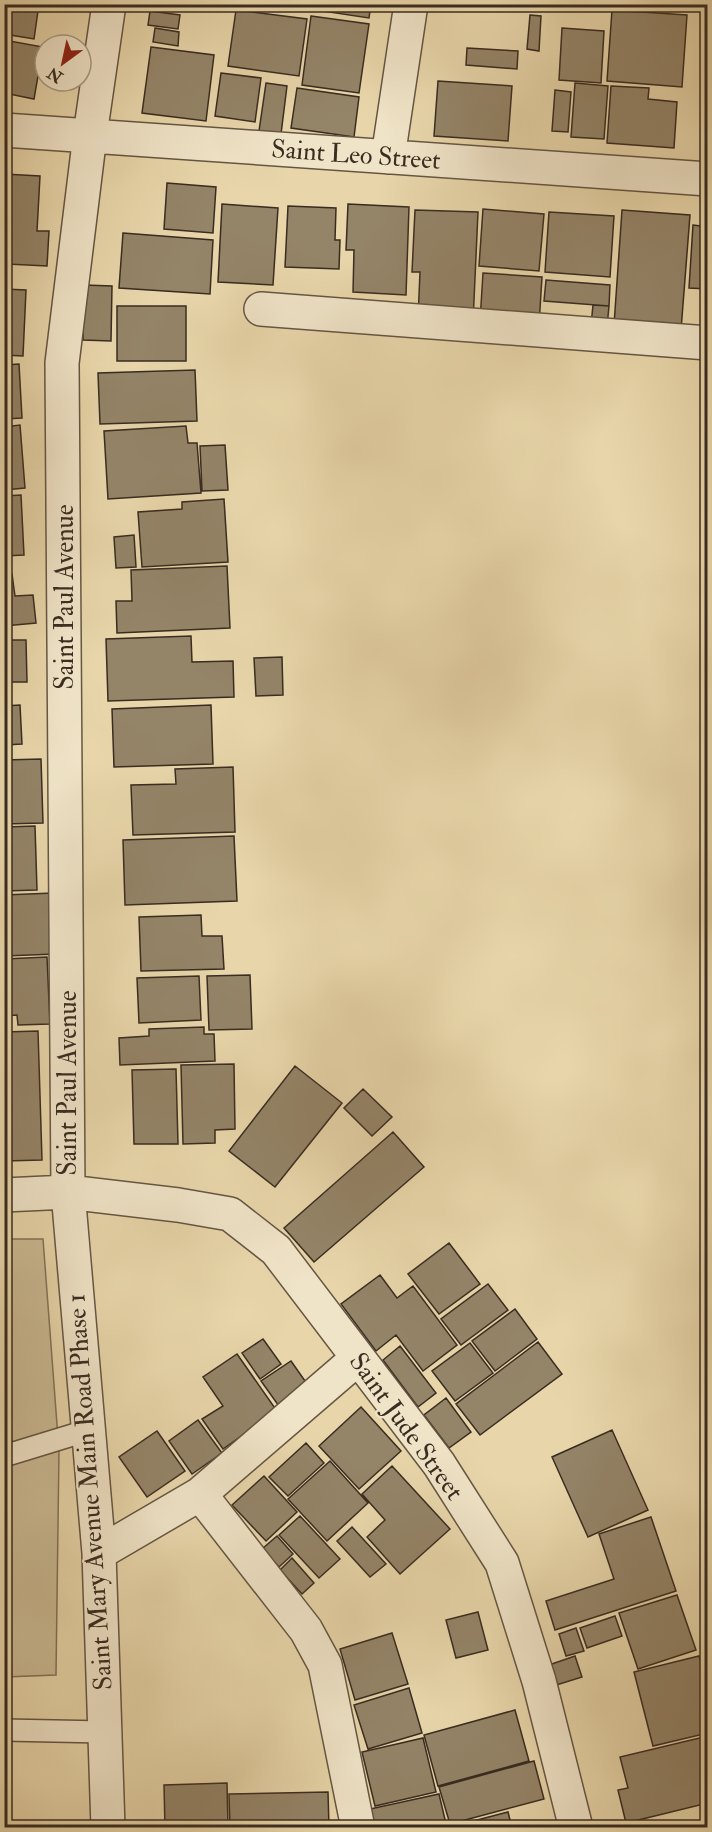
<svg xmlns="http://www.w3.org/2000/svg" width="712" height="1832" viewBox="0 0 712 1832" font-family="'IM FELL Double Pica',serif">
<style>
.green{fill:#cab993;stroke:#82725a;stroke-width:1.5}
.building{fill:#948468;stroke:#392c21;stroke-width:1.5}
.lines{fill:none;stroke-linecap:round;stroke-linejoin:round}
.lane-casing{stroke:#655643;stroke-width:24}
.street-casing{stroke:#655643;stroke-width:36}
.lane{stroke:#f0e4c8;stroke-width:21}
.street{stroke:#f0e4c8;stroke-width:33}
.labels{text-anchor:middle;stroke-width:4.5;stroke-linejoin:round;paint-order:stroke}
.street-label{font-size:26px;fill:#392c21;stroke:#f0e4c8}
</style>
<rect width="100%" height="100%" fill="#e8d6aa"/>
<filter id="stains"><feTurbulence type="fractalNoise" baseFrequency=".00333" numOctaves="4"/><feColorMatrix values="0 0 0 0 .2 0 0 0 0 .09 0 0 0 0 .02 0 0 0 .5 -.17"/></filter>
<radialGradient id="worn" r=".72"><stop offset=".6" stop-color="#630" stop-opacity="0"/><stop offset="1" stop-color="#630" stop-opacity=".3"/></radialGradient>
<path class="green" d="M5,1239H43L59,1451L56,1675L5,1677Z"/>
<path class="building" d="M4,4H39L34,39L4,34Z
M303,4H371L369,18L302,8Z
M236,10L307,19L299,76L228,66Z
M612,10L687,15L682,87L607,81Z
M150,11L180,15L178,29L148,25Z
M530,15L541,16L539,51L527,49Z
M311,16L369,24L359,93L302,85Z
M155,28L179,32L178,46L153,42Z
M562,28L604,31L601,83L559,80Z
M4,40L43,47L34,99L4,93Z
M151,47L214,55L206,121L142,113Z
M467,48L518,51L517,69L466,65Z
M221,73L261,78L255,122L215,116Z
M438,81L512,86L508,141L434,136Z
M266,83L287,86L281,134L259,131Z
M575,83L608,86L604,139L571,137Z
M611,86L649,88L648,99L677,102L674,148L607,143Z
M297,88L359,97L354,137L291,128Z
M555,90L571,92L568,132L552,131Z
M4,174L40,176L37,231H49L47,266L7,264L6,283H4Z
M167,183L216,187L213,233L164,229Z
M222,204L278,208L273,285L218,282Z
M348,204L409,207L406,295L353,292L354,250H346Z
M288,206L336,208L335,240H340L339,269L285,267Z
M483,209L544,214L539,271L479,266Z
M415,210L478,212L473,322L418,319L420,272H412Z
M622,210L690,215L681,330L614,325Z
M549,212L614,216L610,277L545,272Z
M693,225L708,227V289L689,288Z
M123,233L213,240L210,294L119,288Z
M483,273L542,277L539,325L480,321Z
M546,280L610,285L609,306L544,301Z
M84,285L112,286L111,341L83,340Z
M4,289L26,290L23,356L4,355Z
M593,305L609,306L607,327L591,325Z
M117,306H186V361H117Z
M19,364L22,418L4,419V365Z
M195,370L197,421L100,424L98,373Z
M20,425L25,488L4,490V427Z
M186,426L188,443H197L201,493L108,499L104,431Z
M225,445L228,490L202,491L200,446Z
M21,495L24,555L4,556V496Z
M224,499L228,562L142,567L138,512L182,509V502Z
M134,535L136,567L116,568L114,537Z
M227,566L230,628L117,633L116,601H132L131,570Z
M12,574L15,596L33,595L36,623L4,626V575Z
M191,636L192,662L233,661L234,697L108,701L106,639Z
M4,640H26L27,682H4Z
M282,657L283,695L256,696L254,658Z
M20,705L22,744L4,745V706Z
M211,705L213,764L114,767L112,709Z
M41,759L43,823L4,824V760Z
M233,767L235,832L133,835L131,785L176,784L175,769Z
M35,826L37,890L4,891V827Z
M234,836L237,901L125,905L123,840Z
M53,893L56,954L4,956V895Z
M201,915L202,936H222L224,969L141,971L139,917Z
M47,957L50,1024L18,1025L17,1015L4,1016V959Z
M250,975L252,1029L209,1030L207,976Z
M199,976L201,1020L139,1023L137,978Z
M204,1027V1034H214L215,1061L120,1065L119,1038L149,1036V1029Z
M38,1031L42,1160L4,1161V1032Z
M234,1064L235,1129L215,1130V1143L183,1144L181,1065Z
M295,1066L342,1103L275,1187L229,1151Z
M176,1069L178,1144H134L132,1070Z
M363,1089L392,1117L372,1136L344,1108Z
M393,1132L424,1167L314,1262L284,1228Z
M449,1243L480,1284L439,1314L408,1274Z
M380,1275L397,1298L413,1286L457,1345L423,1371L396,1335L376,1351L341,1304Z
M488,1284L508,1310L461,1345L441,1319Z
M515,1309L537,1339L495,1371L472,1341Z
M263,1339L281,1364L260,1379L242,1353Z
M538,1342L562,1374L480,1435L456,1404Z
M470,1343L493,1373L455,1401L432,1371Z
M400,1346L436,1393L418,1407L383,1360Z
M237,1354L277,1411L223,1449L202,1419L223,1406L203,1377Z
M291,1361L310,1388L281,1409L261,1381Z
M446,1398L471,1432L449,1448L424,1415Z
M361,1407L401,1451L359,1489L319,1446Z
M198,1420L222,1453L192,1474L169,1441Z
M612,1430L648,1510L588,1537L552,1457Z
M157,1431L185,1471L147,1497L119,1457Z
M306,1443L324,1463L288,1496L269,1477Z
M330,1461L368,1503L327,1541L288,1499Z
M392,1466L450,1529L400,1574L367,1537L385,1520L362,1494Z
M264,1476L297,1512L266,1541L232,1505Z
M300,1516L340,1559L319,1578L279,1535Z
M651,1517L676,1591L555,1630L546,1601L614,1579L599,1534Z
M352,1527L386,1564L370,1577L337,1541Z
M277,1536L293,1554L279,1567L262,1549Z
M292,1558L314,1583L302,1594L280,1570Z
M677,1595L696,1650L638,1669L619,1613Z
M478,1612L488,1650L456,1658L446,1620Z
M615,1616L622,1636L587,1648L580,1628Z
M576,1628L584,1651L566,1656L559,1634Z
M392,1633L408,1684L355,1700L340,1649Z
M575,1656L582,1677L553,1686L546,1666Z
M699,1656L708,1689V1733L653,1746L634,1672Z
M409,1688L422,1733L368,1749L354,1705Z
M515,1710L529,1761L438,1786L424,1735Z
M708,1736V1803L626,1823L618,1790L628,1788L620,1757Z
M423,1738L436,1792L375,1806L362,1752Z
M534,1761L544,1799L450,1824L439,1787Z
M227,1783L228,1828H165L164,1785Z
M328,1792L329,1828H230L229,1794Z
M439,1794L447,1828H374L370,1809Z
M508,1812L512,1828H450V1827Z"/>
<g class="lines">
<defs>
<path id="lane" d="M4,1456L89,1430
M4,1730L104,1732"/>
<path id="street" d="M4,130L708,179
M388,157L411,4
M261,309L708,343
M4,1195L68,1192L178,1205L230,1214L276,1250L439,1464L502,1563L539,1681L576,1828
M200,1494L306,1630L325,1665L358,1828
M99,1553L200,1494L358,1358
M108,1828L99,1553L68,1192L62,363L90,135L109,4"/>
</defs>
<use href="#lane" class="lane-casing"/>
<use href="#street" class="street-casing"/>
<use href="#lane" class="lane"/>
<use href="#street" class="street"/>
</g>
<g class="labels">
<g class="street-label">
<text transform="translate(356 154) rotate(4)" y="9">Saint Leo Street</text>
<text transform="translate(64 597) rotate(-90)" y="9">Saint Paul Avenue</text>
<text transform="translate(67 1083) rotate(-90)" y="9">Saint Paul Avenue</text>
<text transform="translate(407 1426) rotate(54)" y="9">Saint Jude Street</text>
<text transform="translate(89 1492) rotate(-94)" y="9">Saint Mary Avenue Main Road Phase 1</text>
</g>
</g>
<rect width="712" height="1832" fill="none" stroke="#e8d6aa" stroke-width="24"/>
<rect x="6" y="6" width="700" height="1820" fill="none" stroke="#392c21" stroke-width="3"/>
<rect x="12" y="12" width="688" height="1808" fill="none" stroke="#392c21" stroke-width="1.5"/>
<g transform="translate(63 63) rotate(213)"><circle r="28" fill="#f0e4c8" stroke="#a79a85" stroke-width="1.5"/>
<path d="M0-4.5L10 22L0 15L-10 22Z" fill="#8f2418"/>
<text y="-9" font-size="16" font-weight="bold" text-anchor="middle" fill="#392c21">N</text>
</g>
<rect width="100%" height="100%" filter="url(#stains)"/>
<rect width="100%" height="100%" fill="url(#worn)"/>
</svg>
